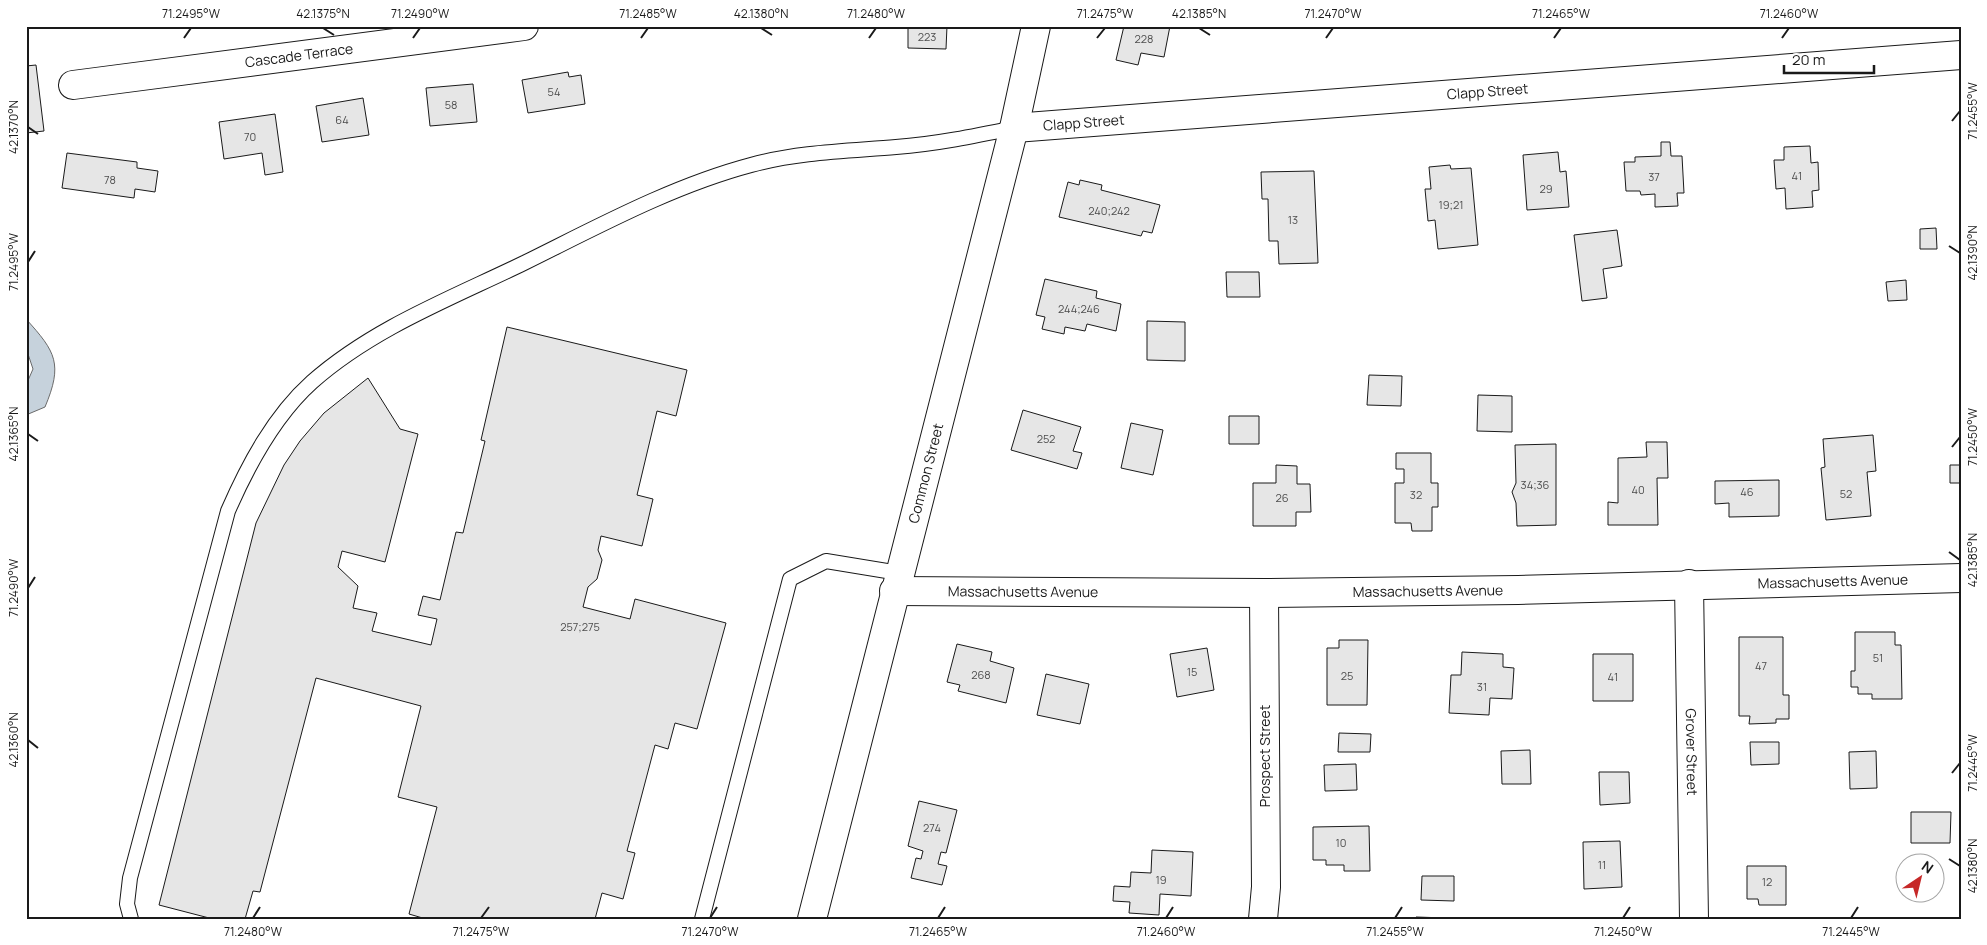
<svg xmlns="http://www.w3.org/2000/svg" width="1987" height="945" viewBox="0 0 1987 945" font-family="Manrope,sans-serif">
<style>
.water{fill:#c6d2dc;stroke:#6a6a6a}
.building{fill:#e6e6e6;stroke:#1a1a1a}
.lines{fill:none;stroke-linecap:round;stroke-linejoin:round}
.lane-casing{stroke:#1a1a1a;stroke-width:16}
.street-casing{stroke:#1a1a1a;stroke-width:30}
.primary-casing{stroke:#1a1a1a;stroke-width:30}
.lane{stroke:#fff;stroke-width:14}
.street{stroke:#fff;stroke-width:28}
.primary{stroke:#fff;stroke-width:28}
.ticks{fill:none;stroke:#1a1a1a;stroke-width:2}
.labels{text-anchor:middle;stroke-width:4;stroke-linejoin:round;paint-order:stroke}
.number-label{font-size:11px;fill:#4d4d4d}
.street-label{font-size:14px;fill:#1a1a1a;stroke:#fff}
.neatline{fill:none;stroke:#1a1a1a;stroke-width:2}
.ticks-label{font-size:12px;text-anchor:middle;fill:#1a1a1a}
</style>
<rect width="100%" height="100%" fill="#fff"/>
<path class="water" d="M26,319C56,352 63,364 45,407L26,415V385L33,369L26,348Z"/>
<path class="building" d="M908,26H947L946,49L908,48Z
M1124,26H1170L1164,57L1141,53L1138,65L1116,60Z
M36,65L44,131L26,133V66Z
M568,72L569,77L581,75L585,104L528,113L522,80Z
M473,84L477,122L430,126L426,88Z
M363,98L369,135L322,142L316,106Z
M275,114L283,172L265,175L262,153L224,159L219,122Z
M1661,142H1670L1671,156H1682L1684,193H1677L1678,206L1655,207V194L1641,195L1640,191H1626L1624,162H1635V157L1661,156Z
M1810,146L1811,163L1818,162L1819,190L1812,191L1813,207L1786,209L1785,188L1776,189L1774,160H1784V147Z
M1558,152L1560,172L1566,171L1569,207L1527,210L1523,155Z
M67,153L137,162V168L158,171L155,192L135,189L134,198L62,188Z
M1450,165L1451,169L1471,168L1478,245L1438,249L1435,220L1428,221L1425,189H1431L1429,167Z
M1314,171L1318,263L1279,264L1278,241H1269L1268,199H1262L1261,172Z
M1080,180L1102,185L1101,190L1160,205L1152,233L1143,231L1141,236L1059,217L1068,182L1079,185Z
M1936,228L1937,249H1920V229Z
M1617,230L1622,266L1603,269L1607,298L1582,301L1574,235Z
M1226,272H1259L1260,297H1227Z
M1045,279L1097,291L1096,298L1121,304L1116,331L1087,324L1085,331L1065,327L1064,334L1042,329L1045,317L1036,315Z
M1906,280L1907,300L1888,301L1886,282Z
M1147,321L1185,322V361L1147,360Z
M507,327L687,370L676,416L657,411L637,495L653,499L642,546L601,536L598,550L602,560L597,579L588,587L583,607L630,619L635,599L726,623L697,729L675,723L668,749L655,745L627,851L635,853L623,899L602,893L595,919H426L409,914L437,807L398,797L421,706L316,678L260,892L253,891L245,919H213L159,905L256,523L284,465L300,441L324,413L368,378L400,429L418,434L385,562L342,551L338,567L358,586L353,608L377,613L372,631L431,645L437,619L418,615L423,596L440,600L456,532L463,533L485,441L481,440Z
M1369,375L1402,376L1401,406L1367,405Z
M1478,395L1512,396V432L1477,431Z
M1023,410L1081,427L1073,451L1082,453L1077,469L1011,450Z
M1229,416H1259V444H1229Z
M1131,423L1163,430L1153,475L1121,468Z
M1873,435L1876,471L1867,472L1871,516L1826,520L1821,468L1825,467L1823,439Z
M1646,442H1667L1668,478H1657L1658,525H1608V502L1618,503V458L1647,457Z
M1556,444V525L1517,526L1516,503L1512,492L1516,483L1515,445Z
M1396,453H1431V483H1438V507H1432V531H1412L1411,523H1395V483H1404V469H1396Z
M1276,465L1297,466V484H1310L1311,512H1296V526H1253V483H1276Z
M1950,465H1961V483H1950Z
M1779,480V516L1729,517V503L1715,504V481Z
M1855,632H1895V645H1901L1902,699H1872V694H1858V687H1851V671H1855Z
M1739,637H1783V695H1789V719H1776V723L1749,724L1750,716H1739Z
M1339,640H1368L1367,705H1327V648H1339Z
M957,644L992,652L990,661L1014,668L1006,703L958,691L960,685L947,682Z
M1207,648L1214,690L1177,697L1170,654Z
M1462,652L1503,654V667L1514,668L1512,699L1490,698L1489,715L1449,713L1451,675H1461Z
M1593,654H1633V701H1593Z
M1046,674L1089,684L1080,724L1037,715Z
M1339,733L1371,734L1370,752H1338Z
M1750,742H1779V764L1751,765Z
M1530,750L1531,784H1502L1501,751Z
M1876,751L1877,788L1850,789L1849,752Z
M1356,764L1357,790L1325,791L1324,765Z
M1599,772H1629L1630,803L1600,805Z
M919,801L957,810L946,853L941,852L938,864L947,866L942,885L911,878L916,858L921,859L923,851L908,846Z
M1911,812H1951L1950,843H1911Z
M1369,826L1370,871H1344V865H1326V860H1313V827Z
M1620,841L1622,887L1584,889L1583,842Z
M1152,850L1193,852L1191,896L1160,894L1159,915L1129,913L1130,902L1113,901L1114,886L1130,887L1131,872L1151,873Z
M1747,866H1786V905H1759L1758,899H1747Z
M1422,876H1454V901L1421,900Z
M1416,917L1446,918V919H1416Z"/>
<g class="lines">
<defs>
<path id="lane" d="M131,919L127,904L130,878L228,511C248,465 274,416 312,382C373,328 452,298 524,263C597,227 672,186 751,165C798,152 848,151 896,147C936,144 975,136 1014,128
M702,919L790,579L826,561L899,573"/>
<g id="street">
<path id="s1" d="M73,85L524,26"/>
<path id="s2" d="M1014,128L1961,55"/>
<path id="s3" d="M1689,584L1694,919"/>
<path id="s4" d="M894,591L1264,593L1518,590L1961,578"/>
<path d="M1263,919L1266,887L1264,593"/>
</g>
<g id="primary">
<path id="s5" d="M812,919L1014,128L1036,26"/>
</g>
</defs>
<use href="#lane" class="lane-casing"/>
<use href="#street" class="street-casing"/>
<use href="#primary" class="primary-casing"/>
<use href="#lane" class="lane"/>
<use href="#street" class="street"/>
<use href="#primary" class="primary"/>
</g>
<path class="ticks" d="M323,28L334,35M761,28L772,35M1199,28L1210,35M184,38L191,28M413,38L420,28M641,38L648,28M869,38L876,28M1097,38L1105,28M1326,38L1333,28M1554,38L1561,28M1782,38L1789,28M1952,121L1960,111M28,127L38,134M1949,246L1960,253M28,262L35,251M28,434L38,441M1952,447L1960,437M1949,552L1960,560M28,588L35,577M28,740L38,748M1952,773L1960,763M1949,859L1960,866M253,918L260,907M481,918L489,907M710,918L717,907M938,918L945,907M1166,918L1173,907M1395,918L1402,907M1623,918L1630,907M1851,918L1858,907"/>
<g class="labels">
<g class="number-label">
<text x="927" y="41">223</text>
<text x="1144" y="43">228</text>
<text x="554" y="96">54</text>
<text x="451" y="109">58</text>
<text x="342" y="124">64</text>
<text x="250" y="141">70</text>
<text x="1797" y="180">41</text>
<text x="1654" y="181">37</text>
<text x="110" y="184">78</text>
<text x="1546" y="193">29</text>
<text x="1451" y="209">19;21</text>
<text x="1109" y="215">240;242</text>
<text x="1293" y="224">13</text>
<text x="1079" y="313">244;246</text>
<text x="1046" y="443">252</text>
<text x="1535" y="489">34;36</text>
<text x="1638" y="494">40</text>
<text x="1747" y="496">46</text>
<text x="1846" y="498">52</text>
<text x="1416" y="499">32</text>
<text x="1282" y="502">26</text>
<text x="580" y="631">257;275</text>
<text x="1878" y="662">51</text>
<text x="1761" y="670">47</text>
<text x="1192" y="676">15</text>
<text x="981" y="679">268</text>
<text x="1347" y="680">25</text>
<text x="1613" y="681">41</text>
<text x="1482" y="691">31</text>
<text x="932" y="832">274</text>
<text x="1341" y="847">10</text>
<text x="1602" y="869">11</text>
<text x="1161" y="884">19</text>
<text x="1767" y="886">12</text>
</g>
<g class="street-label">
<text dy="5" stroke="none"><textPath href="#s1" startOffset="228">Cascade Terrace</textPath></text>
<text dy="5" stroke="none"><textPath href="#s2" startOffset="475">Clapp Street</textPath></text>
<text dy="5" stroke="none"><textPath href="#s2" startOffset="70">Clapp Street</textPath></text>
<text dy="5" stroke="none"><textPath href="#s5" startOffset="460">Common Street</textPath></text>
<text dy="5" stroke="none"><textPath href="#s4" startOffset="939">Massachusetts Avenue</textPath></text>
<text dy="5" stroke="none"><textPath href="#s4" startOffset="534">Massachusetts Avenue</textPath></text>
<text dy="5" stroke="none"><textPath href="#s4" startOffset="129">Massachusetts Avenue</textPath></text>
<text dy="5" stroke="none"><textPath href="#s3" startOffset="168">Grover Street</textPath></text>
<text transform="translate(1265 756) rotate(-90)" y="5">Prospect Street</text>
</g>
</g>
<rect width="1987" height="945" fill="none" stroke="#ffffff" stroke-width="55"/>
<g transform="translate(1920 878) rotate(35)"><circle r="24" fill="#ffffff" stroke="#a3a3a3"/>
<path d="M0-4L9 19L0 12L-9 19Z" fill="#c62828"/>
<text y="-8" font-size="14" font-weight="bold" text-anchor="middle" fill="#1a1a1a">N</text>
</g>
<path d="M1784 65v8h90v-8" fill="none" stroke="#1a1a1a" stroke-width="2.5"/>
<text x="1792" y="65" font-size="15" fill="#1a1a1a" stroke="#ffffff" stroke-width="4" paint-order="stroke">20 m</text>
<rect x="28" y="28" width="1932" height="890" class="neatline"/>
<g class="ticks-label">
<text x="191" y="18">71.2495°W</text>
<text x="323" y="18">42.1375°N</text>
<text x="420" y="18">71.2490°W</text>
<text x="648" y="18">71.2485°W</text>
<text x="761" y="18">42.1380°N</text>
<text x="876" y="18">71.2480°W</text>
<text x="1105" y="18">71.2475°W</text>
<text x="1199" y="18">42.1385°N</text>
<text x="1333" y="18">71.2470°W</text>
<text x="1561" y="18">71.2465°W</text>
<text x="1789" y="18">71.2460°W</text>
<text transform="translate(1973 111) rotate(-90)" y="4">71.2455°W</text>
<text transform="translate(14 127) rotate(-90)" y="4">42.1370°N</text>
<text transform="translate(1973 253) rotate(-90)" y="4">42.1390°N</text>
<text transform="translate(14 262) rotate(-90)" y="4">71.2495°W</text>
<text transform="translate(14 434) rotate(-90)" y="4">42.1365°N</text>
<text transform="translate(1973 437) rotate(-90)" y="4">71.2450°W</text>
<text transform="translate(1973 560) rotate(-90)" y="4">42.1385°N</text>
<text transform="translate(14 588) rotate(-90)" y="4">71.2490°W</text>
<text transform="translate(14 740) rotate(-90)" y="4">42.1360°N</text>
<text transform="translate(1973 763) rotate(-90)" y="4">71.2445°W</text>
<text transform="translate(1973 866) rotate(-90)" y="4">42.1380°N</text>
<text x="253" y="936">71.2480°W</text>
<text x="481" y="936">71.2475°W</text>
<text x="710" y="936">71.2470°W</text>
<text x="938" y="936">71.2465°W</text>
<text x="1166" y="936">71.2460°W</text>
<text x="1395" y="936">71.2455°W</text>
<text x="1623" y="936">71.2450°W</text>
<text x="1851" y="936">71.2445°W</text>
</g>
</svg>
